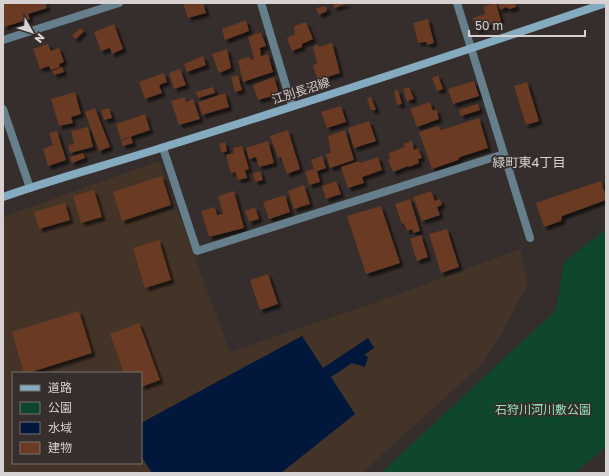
<svg xmlns="http://www.w3.org/2000/svg" width="609" height="476" viewBox="0 0 609 476" font-family="'Golos Text','Noto Sans JP',sans-serif">
<style>
.industrial{fill:#443428;fill-rule:evenodd}
.green{fill:#0e472b}
.water{fill:#02173c}
.building{fill:#6a3a22;filter:url(#shadow)}
.lines{fill:none;stroke-linecap:round;stroke-linejoin:round}
.street{stroke:#667f8c;stroke-width:8}
.secondary{stroke:#84abc0;stroke-width:8}
.labels{text-anchor:middle;stroke-width:3.5;stroke-linejoin:round;paint-order:stroke}
.street-label{font-size:12px;fill:#d7d2d1;stroke:#352e2c}
.park-label{font-size:12px;fill:#8fe3b1;stroke:#352e2c}
.neighbourhood-label{font-size:13px;fill:#d7d2d1;stroke:#352e2c}
</style>
<defs>
<filter id="shadow"><feDropShadow dx="3.5" dy="3.5" stdDeviation="1" flood-color="#0009"/></filter>
</defs>
<rect width="100%" height="100%" fill="#352e2c"/>
<path class="industrial" d="M159,161L230,352L394,296L520,249L528,284L495,345L482,364L362,473H3V217ZM13,373H141V463H13Z"/>
<path class="green" d="M606,229V447L574,473H381L556,310L564,262Z"/>
<path class="water" d="M302,336L323,368L368,338L374,348L364,355L368,357L365,367L352,363L331,377L355,414L281,473H152L141,456V423Z"/>
<path class="building" d="M3,3H45L47,8L28,14L30,19L4,27Z
M183,3H203L206,13L188,18Z
M333,3H349L334,8Z
M496,3L501,21L476,30L473,18L485,14L484,6Z
M498,3H515L516,7L509,9L506,7L500,10Z
M326,6L327,11L319,15L316,8Z
M428,19L434,43L427,45L426,42L418,43L413,23Z
M246,20L249,31L225,40L222,29Z
M306,22L313,39L302,44V47L292,51L287,38L295,34L294,26Z
M114,24L123,49L112,54L110,48L101,51L94,32Z
M80,28L84,31L76,39L72,36Z
M261,32L266,46L260,48L261,56L268,54L273,72L243,82L238,60L249,57L251,60L254,58L248,37Z
M332,43L340,73L318,80L313,66L317,63L313,47L317,44L319,47Z
M48,44L51,51L59,48L64,62L59,64L60,67L51,70L49,66L40,69L33,49Z
M227,49L231,68L219,73L212,54Z
M203,56L206,65L187,72L184,64Z
M62,67L64,72L54,75L52,71Z
M180,69L186,85L174,89L169,73Z
M164,73L167,82L159,85L162,93L145,99L139,82Z
M238,75L242,90L235,92L231,77Z
M438,75L443,89L437,91L432,78Z
M274,77L279,94L258,100L253,85Z
M474,81L479,96L453,104L448,89Z
M527,82L539,121L526,125L514,86Z
M213,87L215,93L198,98L196,92Z
M409,87L414,99L407,101L403,89Z
M398,90L402,104L397,105L394,91Z
M75,92L81,114L71,117L73,123L59,126L51,99Z
M225,93L229,107L202,115L198,102Z
M185,97L186,102L193,99L200,119L179,125L171,101Z
M371,97L376,110H371L367,98Z
M430,102L433,111L436,109L439,119L417,127L410,109Z
M478,104L480,110L461,116L459,110Z
M341,106L346,122L327,128L321,112Z
M95,108L110,147L99,151L85,112Z
M109,108L112,118L104,120L101,110Z
M145,114L150,130L121,140L116,124Z
M479,118L488,148L460,157L458,160L432,169L419,132L438,126L441,130Z
M369,121L376,141L354,148L348,128Z
M88,127L93,147L70,153L68,145L74,144L71,131Z
M288,130L300,169L287,174L281,157L278,158L270,136Z
M345,130L354,160L330,168L326,154L331,153L328,136Z
M57,131L66,160L48,166L43,149L53,145L49,133Z
M131,137L133,143L123,146L121,141Z
M268,141L274,163L259,167L256,157L249,159L246,148Z
M412,141L414,150L418,148L422,158L418,159L419,163L409,167L408,166L393,172L388,160L390,158L389,153L405,147L404,144Z
M225,142L227,151L222,153L219,144Z
M242,146L249,169L245,170L247,178L238,180L235,172L231,173L226,155L234,153L233,148Z
M83,153L85,158L72,163L70,157Z
M322,156L326,168L317,171L320,182L309,185L305,172L314,169L311,160Z
M378,157L382,170L362,177L364,183L348,188L341,167L359,161L360,163Z
M260,171L263,180L255,182L253,173Z
M162,176L171,205L122,221L113,192Z
M336,181L341,194L326,199L322,186Z
M601,181L606,196V200L562,216L561,221L544,227L536,203Z
M304,185L310,204L294,209L288,191Z
M94,190L102,217L81,223L73,196Z
M234,191L244,228L209,237L201,211L215,207L217,215L223,214L218,196Z
M431,191L435,201L440,199L442,205L437,207L440,215L422,221L413,197Z
M285,195L290,212L269,219L263,202Z
M410,199L420,231L413,233L412,229L407,231L404,223L402,224L395,204Z
M65,203L70,220L39,229L34,212Z
M381,206L400,263L366,274L347,216Z
M255,207L259,219L249,222L245,211Z
M447,229L459,267L441,273L429,234Z
M421,235L428,257L417,261L410,239Z
M159,240L171,280L145,288L133,248Z
M268,274L278,304L260,310L250,280Z
M79,311L92,353L28,373H24L12,332Z
M139,323L160,380L141,387V373H124L110,334Z"/>
<g class="lines">
<path class="street" d="M261,3L292,106
M457,3L530,238
M3,40L119,3
M3,109L30,188
M163,148L197,251L504,154"/>
<path class="secondary" d="M3,197C56,178 111,164 164,147C312,101 459,53 606,3"/>
</g>
<g class="labels">
<g class="street-label">
<text transform="translate(301 91) rotate(-18)" y="4">江別長沼線</text>
</g>
<g class="park-label">
<text x="543" y="414">石狩川河川敷公園</text>
</g>
<g class="neighbourhood-label">
<text x="529" y="167">緑町東4丁目</text>
</g>
</g>
<rect width="609" height="476" fill="none" stroke="#d7d2d1" stroke-width="8"/>
<rect x="12" y="372" width="130" height="92" fill="#352e2c" stroke="#76706e"/>
<rect x="20" y="385" width="20" height="6" fill="#84abc0" stroke="#76706e"/>
<text x="48" y="392" font-size="12" fill="#d7d2d1">道路</text>
<rect x="20" y="402" width="20" height="12" fill="#0e472b" stroke="#76706e"/>
<text x="48" y="412" font-size="12" fill="#d7d2d1">公園</text>
<rect x="20" y="422" width="20" height="12" fill="#02173c" stroke="#76706e"/>
<text x="48" y="432" font-size="12" fill="#d7d2d1">水域</text>
<rect x="20" y="442" width="20" height="12" fill="#6a3a22" stroke="#76706e"/>
<text x="48" y="452" font-size="12" fill="#d7d2d1">建物</text>
<g transform="translate(32 32) rotate(129)" stroke="#352e2c" stroke-width="3" paint-order="stroke">
<path d="M0-3L7 15L0 10L-7 15Z" fill="#d7d2d1"/>
<text y="-6" font-size="11" font-weight="bold" text-anchor="middle" fill="#d7d2d1">N</text>
</g>
<path d="M469 30v6h116v-6" fill="none" stroke="#d7d2d1" stroke-width="2"/>
<text x="475" y="30" font-size="12" fill="#d7d2d1" stroke="#352e2c" stroke-width="3" paint-order="stroke">50 m</text>
</svg>
